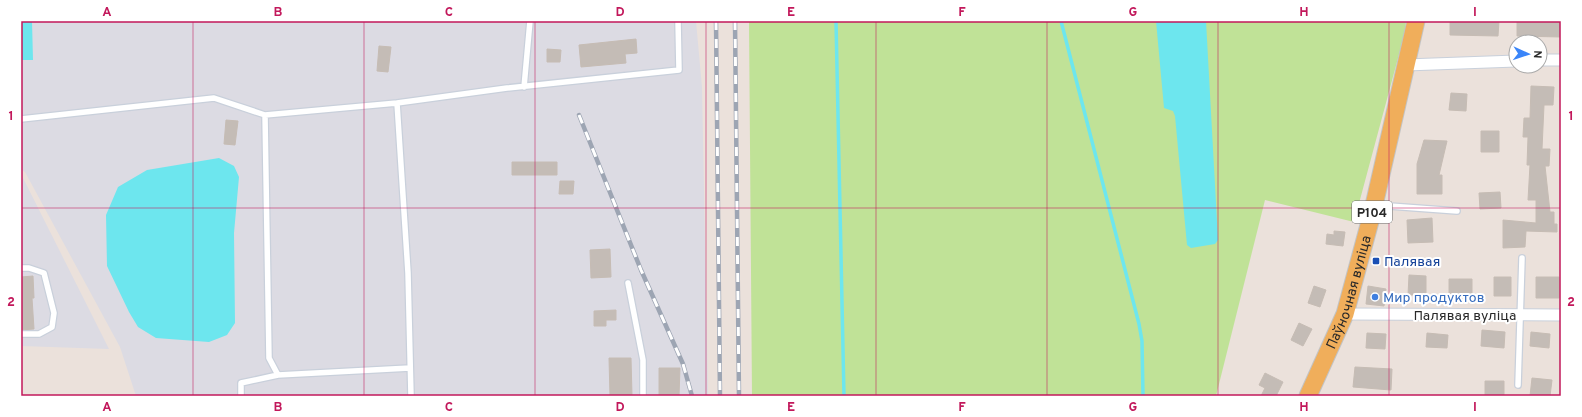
<svg xmlns="http://www.w3.org/2000/svg" width="1582" height="417" viewBox="0 0 1582 417" font-family="Overpass,sans-serif">
<style>
.industrial{fill:#dcdbe3}
.green{fill:#c0e297}
.water{fill:#6de6ee}
.lines{fill:none;stroke-linecap:round;stroke-linejoin:round}
.stream{stroke:#6de6ee;stroke-width:3.5}
.building{fill:#c4bcb6;stroke:#c6bcb4}
.service-casing{stroke:#c9d0db;stroke-width:8}
.minor-casing{stroke:#c9d0db;stroke-width:13}
.primary-casing{stroke:#c3c3c3;stroke-width:19}
.service{stroke:#fff;stroke-width:5.5}
.minor{stroke:#fff;stroke-width:11}
.primary{stroke:#f0ae5b;stroke-width:17}
.rail-casing{stroke:#9da5b3;stroke-width:4.5}
.rail{stroke:#fff;stroke-width:3;stroke-dasharray:9;stroke-linecap:butt}
.grid{fill:none;stroke:#c2185b;stroke-width:1;stroke-opacity:0.55}
.transit-dot{fill:#1a4fb4;stroke:#fff;stroke-width:1.5}
.shop-dot{fill:#3f7fe0;stroke:#fff;stroke-width:1.5}
.labels{text-anchor:middle;stroke-width:4;stroke-linejoin:round;paint-order:stroke}
.shield{fill:#fff;stroke:#696969;stroke-width:1}
.shield-label{font-size:13px;font-weight:bold;fill:#292929}
.transit-label{font-size:14px;fill:#164399;stroke:#fff;text-anchor:start}
.street-label{font-size:14px;fill:#292929;stroke:#fff}
.shop-label{font-size:14px;fill:#366cbe;stroke:#fff;text-anchor:start}
.neatline{fill:none;stroke:#c2185b;stroke-width:1.5}
.grid-label{font-size:13px;text-anchor:middle;font-weight:bold;fill:#c2185b}
</style>
<rect width="100%" height="100%" fill="#ebe1db"/>
<path class="industrial" d="M21,21H696L702,87L708,396H136L120,347L25,172L21,169Z
M21,174L109,349L21,346Z"/>
<path class="green" d="M749,21H1406L1405,32L1354,222L1265,200L1216,396H752Z"/>
<path class="water" d="M21,21H32L33,60H21Z
M1156,21H1206L1218,240L1215,244L1191,248L1187,245L1175,116L1173,111L1164,108Z
M219,158L234,166L239,177L234,233L235,323L227,335L209,342L156,338L138,327L129,312L107,266L106,215L118,187L147,170Z"/>
<g class="lines">
<path class="stream" d="M836,21L844,396
M1061,21L1139,324L1142,341L1143,396"/>
</g>
<path class="building" d="M1450,21H1499L1498,36L1450,35Z
M1517,21H1561V37L1517,36Z
M636,39L637,53L625,54L626,63L581,67L579,45Z
M379,46L391,47L388,72L377,71Z
M547,49L561,50L560,62H547Z
M1531,86L1554,87L1553,105H1544L1542,149H1550L1549,166H1545L1550,212H1554V224H1557V232L1526,231L1525,247L1503,248V220L1536,223V200H1528L1530,165H1527L1528,137H1523L1524,118H1530Z
M1451,93L1467,94L1466,111L1449,110Z
M226,120L238,121L235,145L224,144Z
M1481,131H1499V152H1481Z
M1424,140L1447,141L1439,175H1442V194H1417V164Z
M512,162H557V175H512Z
M560,181H574L573,194H559Z
M1500,192L1501,208L1480,209L1479,193Z
M1432,218L1433,242L1408,243L1407,220Z
M1334,231L1345,232L1343,246L1326,244L1327,234L1334,235Z
M610,249L611,277L591,278L590,250Z
M1409,275L1426,276V295H1408Z
M33,276L34,298H32L34,329L21,330V277Z
M1494,277H1511V296H1494Z
M1536,277H1559V298H1536Z
M1449,279H1472V297H1449Z
M1314,286L1326,290L1320,307L1308,303Z
M1368,286L1386,289L1384,306L1366,304Z
M616,310V320H606V326H594V311Z
M1299,323L1312,329L1303,346L1291,340Z
M1482,330L1505,332L1504,348L1481,346Z
M1531,332L1550,334L1549,348L1530,346Z
M1367,333L1386,334L1385,349L1366,348Z
M1427,333L1448,335L1447,348L1426,347Z
M609,358H631L632,396H610Z
M1355,367L1392,369L1391,390L1353,387Z
M659,368H680L679,396H659Z
M1265,373L1283,382L1276,396H1261L1265,388L1259,385Z
M1532,378L1552,380L1550,396H1530Z
M1485,381H1504V396H1485Z"/>
<g class="lines">
<defs>
<path id="service" d="M524,87L530,21
M397,103L265,115L269,358L278,375L410,368
M21,119L214,98L265,115
M1376,205L1457,211
M21,268H29L44,273L54,313L52,327L39,334H21
M628,283L643,360V396
M1518,385L1522,258
M241,396V383L278,375
M411,396L408,273L397,103L507,88L679,70L678,21"/>
<path id="minor" d="M1540,60H1561
M1406,65L1516,61
M1345,314L1561,315"/>
<g id="primary">
<path id="s1" d="M1308,396L1345,314L1372,214L1416,21"/>
</g>
</defs>
<use href="#service" class="service-casing"/>
<use href="#minor" class="minor-casing"/>
<use href="#primary" class="primary-casing"/>
<use href="#service" class="service"/>
<use href="#minor" class="minor"/>
<use href="#primary" class="primary"/>
<defs>
<path id="rail" d="M716,21L720,396
M735,21L739,396
M579,115L641,270L683,364L692,396"/>
</defs>
<use href="#rail" class="rail-casing"/>
<use href="#rail" class="rail"/>
</g>
<path class="grid" d="M193,21V396M364,21V396M535,21V396M706,21V396M876,21V396M1047,21V396M1218,21V396M1389,21V396M21,208H1561"/>
<rect class="transit-dot" x="1372" y="257" width="8" height="8" rx="2"/>
<circle class="shop-dot" cx="1375" cy="297" r="4"/>
<g class="labels">
<rect class="shield" x="1352" y="201" width="40" height="22" rx="3"/>
<g class="shield-label">
<text x="1372" y="217">Р104</text>
</g>
<g class="transit-label">
<text x="1384" y="266">Палявая</text>
</g>
<g class="street-label">
<text dy="5" stroke="none"><textPath href="#s1" startOffset="112">Паўночная вуліца</textPath></text>
<text x="1465" y="320">Палявая вуліца</text>
</g>
<g class="shop-label">
<text x="1383" y="302">Мир продуктов</text>
</g>
</g>
<rect width="1582" height="417" fill="none" stroke="#ffffff" stroke-width="44"/>
<g transform="translate(1528 54) rotate(93)"><circle r="19" fill="#ffffff" stroke="#a9a9a9"/>
<path d="M0-3L7 15L0 10L-7 15Z" fill="#3a85f9"/>
<text y="-6" font-size="11" font-weight="bold" text-anchor="middle" fill="#292929">N</text>
</g>
<rect x="22" y="22" width="1538" height="373" class="neatline"/>
<g class="grid-label">
<text x="107" y="16">A</text>
<text x="278" y="16">B</text>
<text x="449" y="16">C</text>
<text x="620" y="16">D</text>
<text x="791" y="16">E</text>
<text x="962" y="16">F</text>
<text x="1133" y="16">G</text>
<text x="1304" y="16">H</text>
<text x="1475" y="16">I</text>
<text x="11" y="120">1</text>
<text x="1571" y="120">1</text>
<text x="11" y="306">2</text>
<text x="1571" y="306">2</text>
<text x="107" y="411">A</text>
<text x="278" y="411">B</text>
<text x="449" y="411">C</text>
<text x="620" y="411">D</text>
<text x="791" y="411">E</text>
<text x="962" y="411">F</text>
<text x="1133" y="411">G</text>
<text x="1304" y="411">H</text>
<text x="1475" y="411">I</text>
</g>
</svg>
